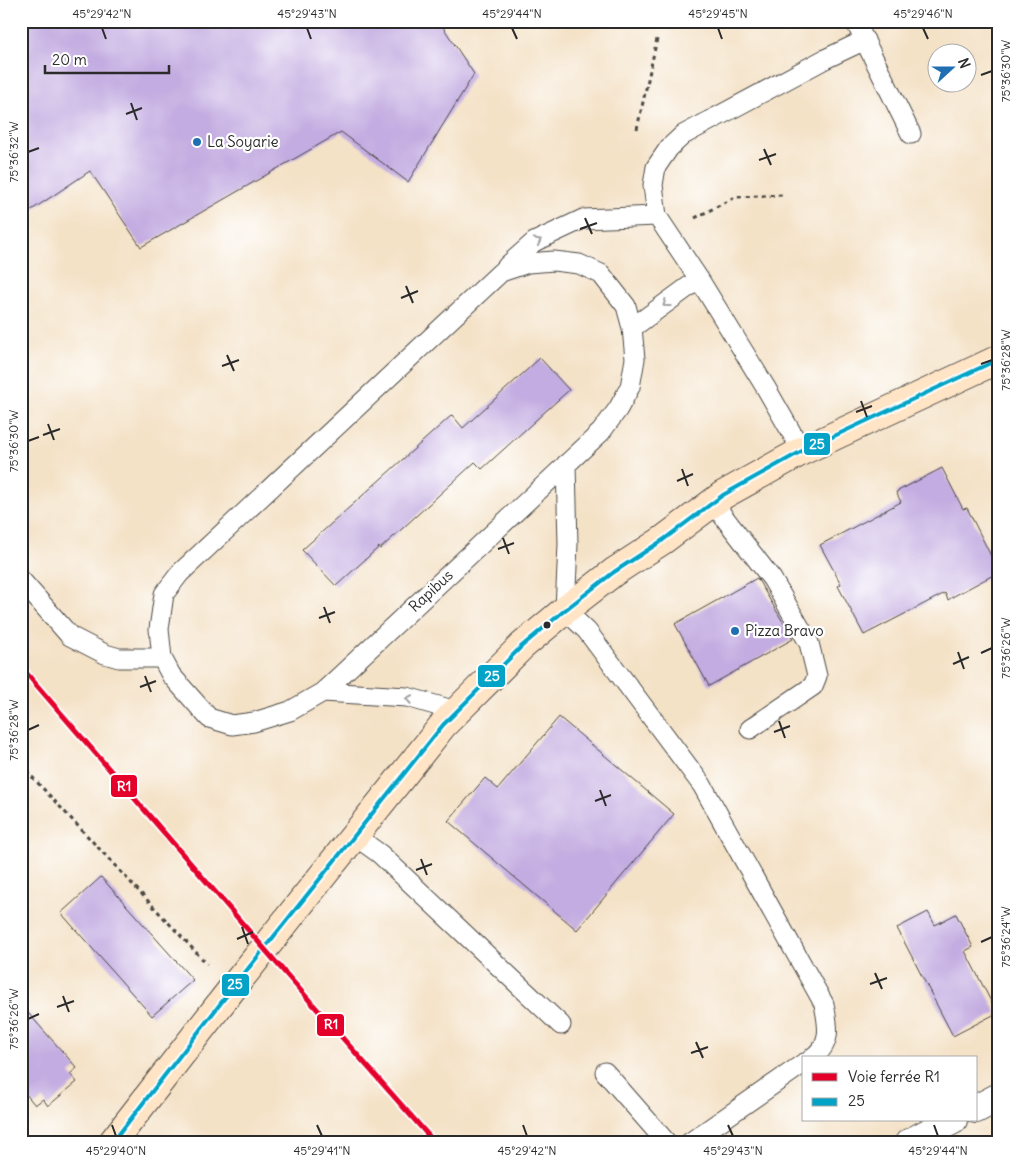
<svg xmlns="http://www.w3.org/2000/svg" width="1020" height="1164" viewBox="0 0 1020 1164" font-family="Delius,sans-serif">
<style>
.building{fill:#c3ace1}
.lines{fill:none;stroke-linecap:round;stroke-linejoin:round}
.lane-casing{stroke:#494642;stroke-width:21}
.street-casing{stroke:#494642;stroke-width:30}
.secondary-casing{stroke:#494642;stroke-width:30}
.path{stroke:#494642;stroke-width:3;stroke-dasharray:4 4;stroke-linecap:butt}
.lane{stroke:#fff;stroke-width:19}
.street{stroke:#fff;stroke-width:28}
.secondary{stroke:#ffe4c6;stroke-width:28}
.bus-1-casing{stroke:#fff;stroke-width:8}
.bus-1{stroke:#02a3c6;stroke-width:4}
.rail-1-casing{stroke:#fff;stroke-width:9}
.rail-1{stroke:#e4002b;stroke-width:5}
.oneway{stroke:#a0a0a0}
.ticks{fill:none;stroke:#2b2b2b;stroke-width:2}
.poi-dot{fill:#1f6fb2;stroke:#fff;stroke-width:2}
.bus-dot{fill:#2b2b2b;stroke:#fff;stroke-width:2}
.labels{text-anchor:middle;stroke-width:4.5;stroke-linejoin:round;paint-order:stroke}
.poi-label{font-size:15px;fill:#2b2b2b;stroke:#fff;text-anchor:start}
.street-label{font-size:15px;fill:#2b2b2b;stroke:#fff}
.line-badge{stroke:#fff;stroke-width:2}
.badge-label{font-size:14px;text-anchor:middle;font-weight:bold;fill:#fff}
.neatline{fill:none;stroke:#2b2b2b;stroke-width:2}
.ticks-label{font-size:12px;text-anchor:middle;fill:#2b2b2b}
</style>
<rect width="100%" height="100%" fill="#fff"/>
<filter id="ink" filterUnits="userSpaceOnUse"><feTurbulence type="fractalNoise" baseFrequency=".02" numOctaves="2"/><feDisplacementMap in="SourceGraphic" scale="10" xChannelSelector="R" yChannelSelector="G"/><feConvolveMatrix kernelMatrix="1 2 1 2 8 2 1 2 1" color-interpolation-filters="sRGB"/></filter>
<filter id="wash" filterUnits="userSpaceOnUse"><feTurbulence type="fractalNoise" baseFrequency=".0096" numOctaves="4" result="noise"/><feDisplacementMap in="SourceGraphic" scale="20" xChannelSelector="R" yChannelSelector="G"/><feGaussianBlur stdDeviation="1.12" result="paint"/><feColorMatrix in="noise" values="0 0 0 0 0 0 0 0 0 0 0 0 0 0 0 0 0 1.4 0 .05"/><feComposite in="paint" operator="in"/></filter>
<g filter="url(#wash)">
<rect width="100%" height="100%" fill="#f4e2c7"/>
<g id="blocks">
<path class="building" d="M21,21H439L474,74L408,182L341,132L141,247L90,171L21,217Z
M540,358L569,390L482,469L475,462L380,549L379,547L336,586L302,550L452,415L463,428Z
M942,468L963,509L967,508L999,572L954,596L948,600L945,593L864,635L838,586L841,584L820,545L901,502L896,492Z
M757,578L793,639L709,686L675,624Z
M559,717L674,814L577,930L448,821L485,778L498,789Z
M101,877L193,980L152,1016L61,913Z
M928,912L935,925L956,914L973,947L965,951L997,1013L953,1036L897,928Z
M21,1005L77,1068L70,1074L77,1082L48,1106L43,1099L35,1105L21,1088Z"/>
</g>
</g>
<g filter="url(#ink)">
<use href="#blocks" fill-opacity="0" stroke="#494642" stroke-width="1"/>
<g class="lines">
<defs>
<path id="lane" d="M855,21L911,134
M554,261L579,264L601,274L626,306L632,328L635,359L630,387L618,409L601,432L323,692L290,711L254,722L232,725L209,718L171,675L162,658L159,629L164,594L180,573L501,272L528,263Z
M507,266L534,242L583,219L657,216
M632,328L699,279
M802,451L766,388L699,279L657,216L653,185L656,167L669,148L683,135L825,59L865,40
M566,464L568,544L565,610L587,631L702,785L824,1004C828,1025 833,1043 812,1058
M713,503L772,579L809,643L817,676L813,686L750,729
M21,580L70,636L105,654L119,658H162
M323,692L407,697L456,711
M355,836L380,854L561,1025
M605,1072L667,1143
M689,1143L804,1063"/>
<path id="street" d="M976,1109L999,1097
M909,1143L953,1120"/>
<path id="secondary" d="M112,1143L231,990L443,725L522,646L565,610L614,572L663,540L723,495L802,451L999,359"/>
</defs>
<use href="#lane" class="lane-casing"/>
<use href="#street" class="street-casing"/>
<use href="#secondary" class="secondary-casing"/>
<path class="path" d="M637,129L657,39
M695,218L735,197L784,195
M21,765L207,964"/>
<use href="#lane" class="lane"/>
<use href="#street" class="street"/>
<use href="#secondary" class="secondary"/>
<defs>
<path id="bus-1" d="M112,1143L231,990L443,725L522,646L565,610L614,572L663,540L723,495L802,451L999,359"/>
</defs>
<use href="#bus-1" class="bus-1-casing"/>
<use href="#bus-1" class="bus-1"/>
<defs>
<path id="rail-1" d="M21,667L287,975L435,1143"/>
</defs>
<use href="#rail-1" class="rail-1-casing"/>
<use href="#rail-1" class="rail-1"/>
</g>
<defs><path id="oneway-chevron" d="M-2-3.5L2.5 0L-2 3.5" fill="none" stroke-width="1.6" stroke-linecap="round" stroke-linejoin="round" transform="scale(1.25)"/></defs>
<g class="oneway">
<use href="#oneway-chevron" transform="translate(538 241) rotate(-29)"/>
<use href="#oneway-chevron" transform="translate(666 304) rotate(144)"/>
<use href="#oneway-chevron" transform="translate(409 699) rotate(-169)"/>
</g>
</g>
<path class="ticks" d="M102,28L106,39M307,28L311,39M512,28L517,39M718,28L722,39M923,28L928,39M981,75L992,71M131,103L137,120M126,114L142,108M764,149L771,165M28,152L39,148M759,160L776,154M585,218L592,234M580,229L597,223M406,286L413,303M401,298L418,291M227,355L234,371M981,364L992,360M222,366L239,360M861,401L867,417M856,412L872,406M48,424L54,440M43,435L60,429M28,441L39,437M682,469L688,486M677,481L693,474M503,538L509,554M498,549L514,543M324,607L330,623M319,618L335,612M958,652L964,669M981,653L992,648M953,664L969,657M145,676L151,692M140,687L156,681M779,721L785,738M28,730L39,725M774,732L790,726M600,790L606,806M595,801L611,795M421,859L427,875M416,870L432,864M242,927L248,944M237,939L253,932M981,942L992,937M875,973L882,989M870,984L887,978M63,996L69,1012M57,1007L74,1001M28,1019L39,1014M696,1042L703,1058M691,1053L708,1047M112,1125L116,1136M317,1125L322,1136M523,1125L527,1136M728,1125L733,1136M934,1125L938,1136"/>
<g class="poi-dot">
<circle cx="197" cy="142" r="5"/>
<circle cx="735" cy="631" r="5"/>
</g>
<circle class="bus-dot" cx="547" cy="625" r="4.5"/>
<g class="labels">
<g class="poi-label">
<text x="207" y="147">La Soyarie</text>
<text x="745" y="636">Pizza Bravo</text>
</g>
<g class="street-label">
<text transform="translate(431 591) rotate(-43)" y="5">Rapibus</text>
</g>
</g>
<g class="line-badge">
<rect x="803" y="432" width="28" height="24" rx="5" fill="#02a3c6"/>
<rect x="477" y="664" width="29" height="24" rx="5" fill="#02a3c6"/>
<rect x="110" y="774" width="28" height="24" rx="5" fill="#e4002b"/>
<rect x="221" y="973" width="29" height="24" rx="5" fill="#02a3c6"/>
<rect x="316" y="1013" width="29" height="24" rx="5" fill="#e4002b"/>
</g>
<g class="badge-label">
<text x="817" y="449">25</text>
<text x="492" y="681">25</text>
<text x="124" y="791">R1</text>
<text x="235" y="989">25</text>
<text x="331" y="1029">R1</text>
</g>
<rect width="1020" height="1164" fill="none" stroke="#fff" stroke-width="55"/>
<rect x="802" y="1056" width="175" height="65" fill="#ffffff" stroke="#aaaaaa"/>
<rect x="812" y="1073" width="25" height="8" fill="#e4002b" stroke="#aaaaaa"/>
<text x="848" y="1082" font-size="15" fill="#2b2b2b">Voie ferrée R1</text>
<rect x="812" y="1098" width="25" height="8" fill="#02a3c6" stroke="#aaaaaa"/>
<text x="848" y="1106" font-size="15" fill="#2b2b2b">25</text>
<g transform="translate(952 68) rotate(69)"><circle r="24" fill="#ffffff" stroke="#aaaaaa"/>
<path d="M0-4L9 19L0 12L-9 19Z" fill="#1f6fb2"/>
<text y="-8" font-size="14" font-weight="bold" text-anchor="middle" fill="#2b2b2b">N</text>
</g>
<path d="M45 65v8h124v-8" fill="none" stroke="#2b2b2b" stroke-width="2.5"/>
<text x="52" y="65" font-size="15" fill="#2b2b2b" stroke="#ffffff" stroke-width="4" paint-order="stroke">20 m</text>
<rect x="28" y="28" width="964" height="1108" class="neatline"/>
<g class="ticks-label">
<text x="102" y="18">45°29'42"N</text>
<text x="307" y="18">45°29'43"N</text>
<text x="512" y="18">45°29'44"N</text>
<text x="718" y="18">45°29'45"N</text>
<text x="923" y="18">45°29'46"N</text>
<text transform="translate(1006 71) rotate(-90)" y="4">75°36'30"W</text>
<text transform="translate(14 152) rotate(-90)" y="4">75°36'32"W</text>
<text transform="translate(1006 360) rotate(-90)" y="4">75°36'28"W</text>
<text transform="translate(14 441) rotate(-90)" y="4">75°36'30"W</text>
<text transform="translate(1006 648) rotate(-90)" y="4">75°36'26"W</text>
<text transform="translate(14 730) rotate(-90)" y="4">75°36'28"W</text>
<text transform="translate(1006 937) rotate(-90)" y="4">75°36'24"W</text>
<text transform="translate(14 1019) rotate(-90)" y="4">75°36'26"W</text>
<text x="116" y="1155">45°29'40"N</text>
<text x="322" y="1155">45°29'41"N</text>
<text x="527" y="1155">45°29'42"N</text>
<text x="733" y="1155">45°29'43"N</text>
<text x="938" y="1155">45°29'44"N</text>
</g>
</svg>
